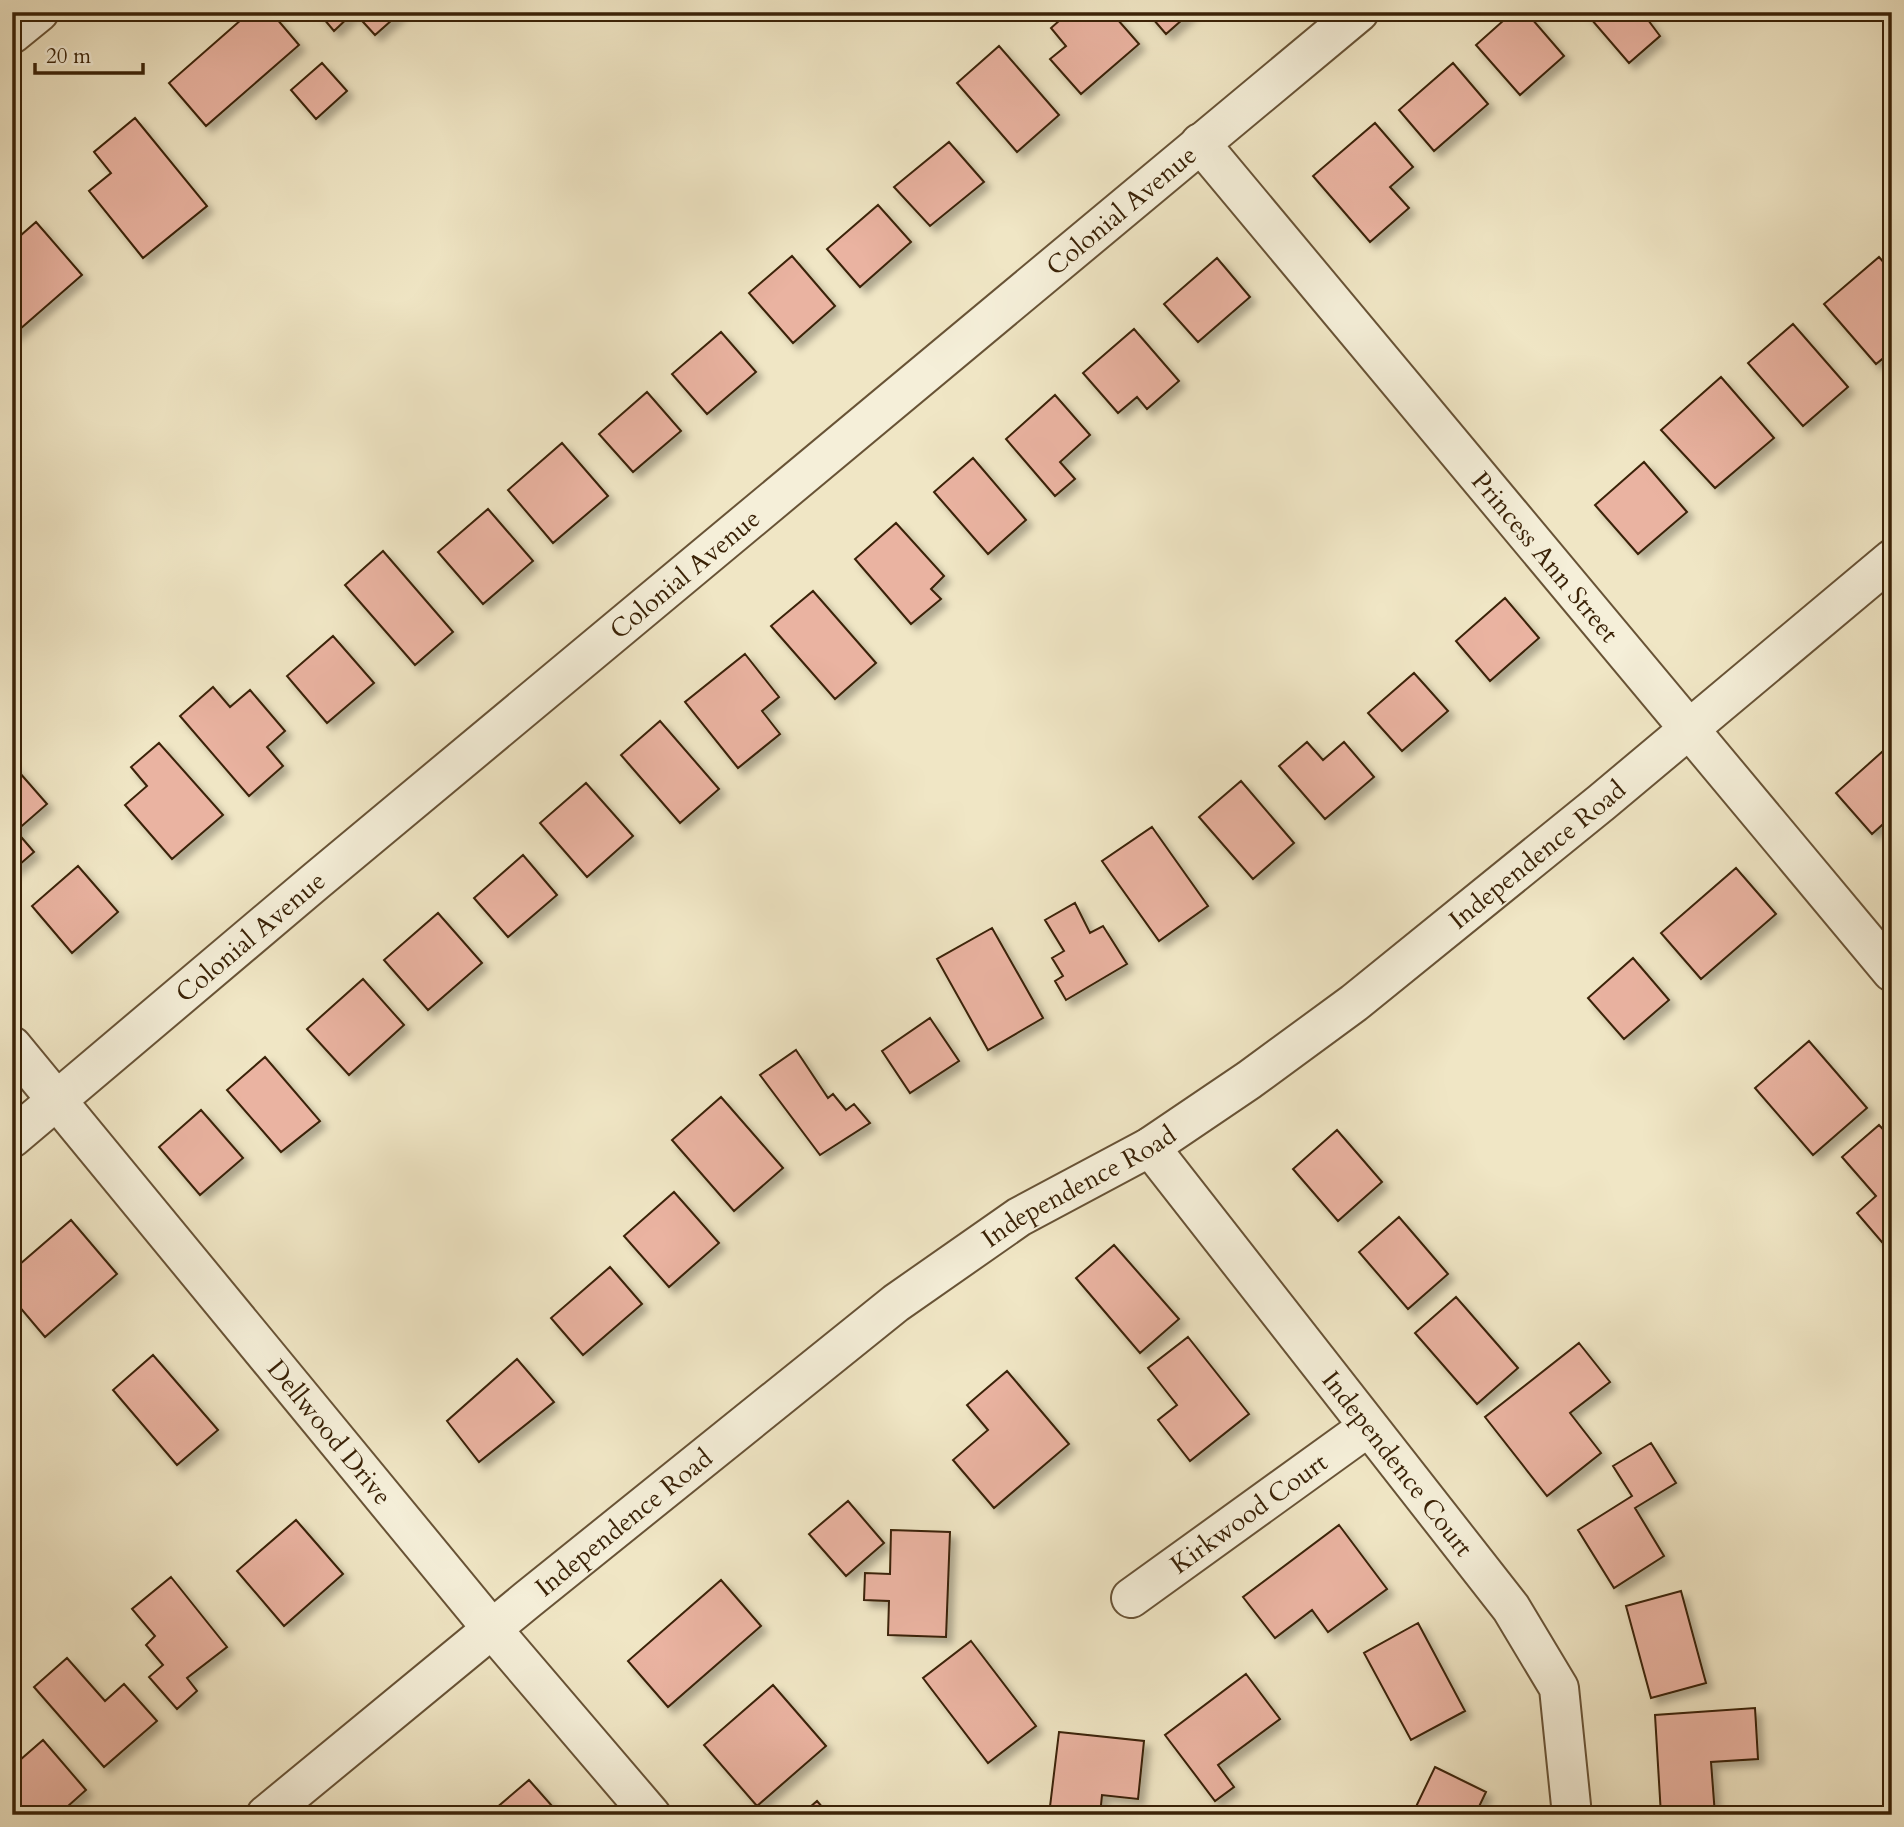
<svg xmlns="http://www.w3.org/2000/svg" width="1904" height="1827" viewBox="0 0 1904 1827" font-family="Cardo,serif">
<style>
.building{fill:#eab3a1;stroke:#3a2207;stroke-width:2;filter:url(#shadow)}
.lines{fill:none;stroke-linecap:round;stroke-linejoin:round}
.minor-casing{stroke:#685336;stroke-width:42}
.minor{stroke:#f5efd9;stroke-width:38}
.labels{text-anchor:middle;stroke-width:7;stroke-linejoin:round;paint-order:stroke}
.street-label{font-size:26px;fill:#3a2207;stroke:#f5efd9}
</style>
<defs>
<filter id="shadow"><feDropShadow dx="6" dy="6" stdDeviation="3.5" flood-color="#0004"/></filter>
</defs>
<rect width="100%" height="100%" fill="#f0e6c5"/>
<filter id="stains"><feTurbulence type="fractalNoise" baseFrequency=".00286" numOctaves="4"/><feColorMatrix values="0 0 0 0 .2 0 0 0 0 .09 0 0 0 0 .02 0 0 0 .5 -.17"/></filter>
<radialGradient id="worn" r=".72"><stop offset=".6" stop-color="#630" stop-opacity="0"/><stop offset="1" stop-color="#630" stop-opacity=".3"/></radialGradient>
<path class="building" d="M250,12H271L299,45L206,126L169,83Z
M318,12H401L375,35L354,12L334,31Z
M1069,12H1111L1139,44L1081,94L1050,59L1066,46L1051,28Z
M1147,12H1191L1166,34Z
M1513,12H1526L1564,56L1520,95L1476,45Z
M1585,12H1642L1660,36L1629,63Z
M999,46L1059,115L1017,152L957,83Z
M322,63L347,91L316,119L291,90Z
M1453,63L1488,104L1434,151L1399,110Z
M135,118L207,206L143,258L89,191L111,173L94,152Z
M1375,123L1413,167L1390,187L1409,208L1370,242L1313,176Z
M949,142L984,182L930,226L894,187Z
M878,205L911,242L860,287L827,249Z
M36,222L82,275L12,336V243Z
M792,256L835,306L793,343L749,293Z
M1879,257L1892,272V351L1876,364L1824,304Z
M1217,258L1250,297L1198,342L1164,304Z
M1793,324L1848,387L1803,426L1748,363Z
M1134,329L1179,381L1147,409L1137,397L1118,413L1083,373Z
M721,332L756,372L707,414L672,374Z
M1721,377L1774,438L1715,488L1661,430Z
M647,392L681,431L633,472L599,434Z
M1055,395L1090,435L1060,462L1075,479L1055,496L1006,439Z
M562,443L608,496L553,543L508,490Z
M973,458L1026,520L988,554L934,492Z
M1644,462L1687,512L1638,554L1595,505Z
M488,509L533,561L483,604L438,552Z
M896,523L944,576L931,589L941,599L911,624L855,559Z
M383,551L453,632L415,665L345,585Z
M813,591L876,663L835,699L771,626Z
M1505,598L1539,638L1490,681L1456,641Z
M333,636L374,683L327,723L287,676Z
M745,654L779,697L762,711L780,734L738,768L685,702Z
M1414,673L1448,711L1402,751L1368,713Z
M213,687L230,707L250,690L285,731L267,747L283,766L249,796L180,716Z
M660,721L719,789L680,823L621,755Z
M1307,742L1323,760L1344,742L1374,777L1325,819L1279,766Z
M159,743L223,815L172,859L125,805L147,786L131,767Z
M1892,743V816L1872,834L1836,793Z
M12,764L47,804L16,831L34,852L12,871Z
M1241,781L1294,843L1253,879L1199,817Z
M586,783L633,836L587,877L540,823Z
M1152,827L1208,906L1159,941L1102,861Z
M523,855L557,895L508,937L474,898Z
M78,866L118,912L72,953L32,906Z
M1736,868L1776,914L1701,979L1661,933Z
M1075,903L1090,933L1103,926L1127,964L1066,1000L1055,981L1063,976L1052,958L1064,951L1045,920Z
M438,913L482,963L428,1010L384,960Z
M992,928L1043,1018L988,1050L937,959Z
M1633,958L1669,1000L1624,1039L1588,998Z
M363,979L404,1025L349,1075L307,1029Z
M930,1018L959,1061L910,1093L882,1051Z
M1809,1041L1867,1108L1813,1155L1755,1088Z
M796,1050L828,1098L833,1094L846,1110L854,1104L870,1123L820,1155L760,1075Z
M265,1057L320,1121L281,1152L227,1090Z
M721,1097L783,1168L734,1211L672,1140Z
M201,1110L243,1158L200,1195L159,1147Z
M1879,1125L1892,1139V1245L1887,1248L1857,1213L1876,1196L1842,1157Z
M1337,1130L1382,1182L1338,1221L1293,1169Z
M674,1192L719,1243L669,1287L624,1236Z
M1399,1217L1448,1274L1408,1309L1359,1252Z
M71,1220L117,1274L45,1337L12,1298V1271Z
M1114,1245L1179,1319L1140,1353L1076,1278Z
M610,1267L642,1304L583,1355L551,1318Z
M1456,1297L1518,1368L1477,1404L1415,1333Z
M1188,1337L1249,1414L1190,1461L1158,1420L1177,1405L1148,1368Z
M1579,1343L1610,1382L1570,1413L1601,1453L1547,1496L1485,1417Z
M153,1355L218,1430L177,1465L113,1390Z
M517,1359L554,1402L479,1462L447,1421Z
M1007,1371L1069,1444L994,1508L953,1460L988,1430L967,1405Z
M1651,1443L1676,1483L1635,1508L1664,1556L1614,1588L1578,1530L1632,1496L1613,1466Z
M848,1501L884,1543L846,1576L809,1534Z
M296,1520L343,1574L284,1626L237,1571Z
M1339,1525L1387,1589L1328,1632L1312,1610L1275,1638L1243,1597Z
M891,1530L950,1532L946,1637L888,1635L889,1601L864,1600L865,1573L890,1574Z
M171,1577L227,1647L187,1678L197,1691L177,1709L149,1677L163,1665L146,1645L155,1636L132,1609Z
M721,1580L761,1626L668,1707L628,1661Z
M1681,1591L1706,1683L1651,1698L1626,1606Z
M1418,1623L1465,1711L1411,1740L1364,1653Z
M971,1641L1036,1726L988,1763L923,1678Z
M67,1658L105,1701L124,1684L157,1721L104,1767L34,1687Z
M1246,1674L1280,1719L1218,1765L1234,1787L1215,1801L1165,1735Z
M773,1685L826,1746L757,1806L704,1745Z
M1755,1708L1758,1759L1711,1762L1715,1815H1661L1655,1715Z
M1059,1732L1144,1741L1138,1799L1102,1795L1100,1815H1049Z
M43,1740L86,1790L58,1815H12V1767Z
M1435,1767L1486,1792L1475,1815H1412Z
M529,1780L560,1815H488Z
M817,1801L829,1815H801Z"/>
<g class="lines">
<defs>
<g id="minor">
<path d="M12,34L39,12"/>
<path id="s1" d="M1200,143L1892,972"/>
<path id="s2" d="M12,1046L492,1629L651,1815"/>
<path id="s3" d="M12,1138L316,881L1359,12"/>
<path id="s4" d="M1150,1147L1511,1608L1559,1688L1572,1815"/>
<path id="s5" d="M1131,1598L1368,1427"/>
<path id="s6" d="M266,1815L527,1600L896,1303L1019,1217L1150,1147L1249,1080L1354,1003L1602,802L1892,559"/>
</g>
</defs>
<use href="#minor" class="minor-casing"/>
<use href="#minor" class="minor"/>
</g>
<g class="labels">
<g class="street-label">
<text dy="9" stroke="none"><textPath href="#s3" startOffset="1446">Colonial Avenue</textPath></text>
<text dy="9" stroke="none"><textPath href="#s1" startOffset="539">Princess Ann Street</textPath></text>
<text dy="9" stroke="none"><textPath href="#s3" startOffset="878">Colonial Avenue</textPath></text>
<text dy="9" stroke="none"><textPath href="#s6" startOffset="1596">Independence Road</textPath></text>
<text dy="9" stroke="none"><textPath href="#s3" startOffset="312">Colonial Avenue</textPath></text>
<text dy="9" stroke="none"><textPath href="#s6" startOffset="1029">Independence Road</textPath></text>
<text dy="9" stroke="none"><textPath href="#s2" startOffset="500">Dellwood Drive</textPath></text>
<text dy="9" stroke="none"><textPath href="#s4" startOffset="402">Independence Court</textPath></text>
<text dy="9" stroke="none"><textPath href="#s5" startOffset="145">Kirkwood Court</textPath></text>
<text dy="9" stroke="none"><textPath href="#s6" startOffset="462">Independence Road</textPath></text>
</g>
</g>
<rect width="1904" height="1827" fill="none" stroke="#f0e6c5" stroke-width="42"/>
<rect x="14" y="14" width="1876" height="1799" fill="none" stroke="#3a2207" stroke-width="3.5"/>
<rect x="21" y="21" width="1862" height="1785" fill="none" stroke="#3a2207" stroke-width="2"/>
<path d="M35 63v10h108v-10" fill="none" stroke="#3a2207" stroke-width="3.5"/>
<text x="46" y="63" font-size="21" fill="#3a2207" stroke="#f5efd9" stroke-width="5" paint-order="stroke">20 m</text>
<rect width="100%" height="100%" filter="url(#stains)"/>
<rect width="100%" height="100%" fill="url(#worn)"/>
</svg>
